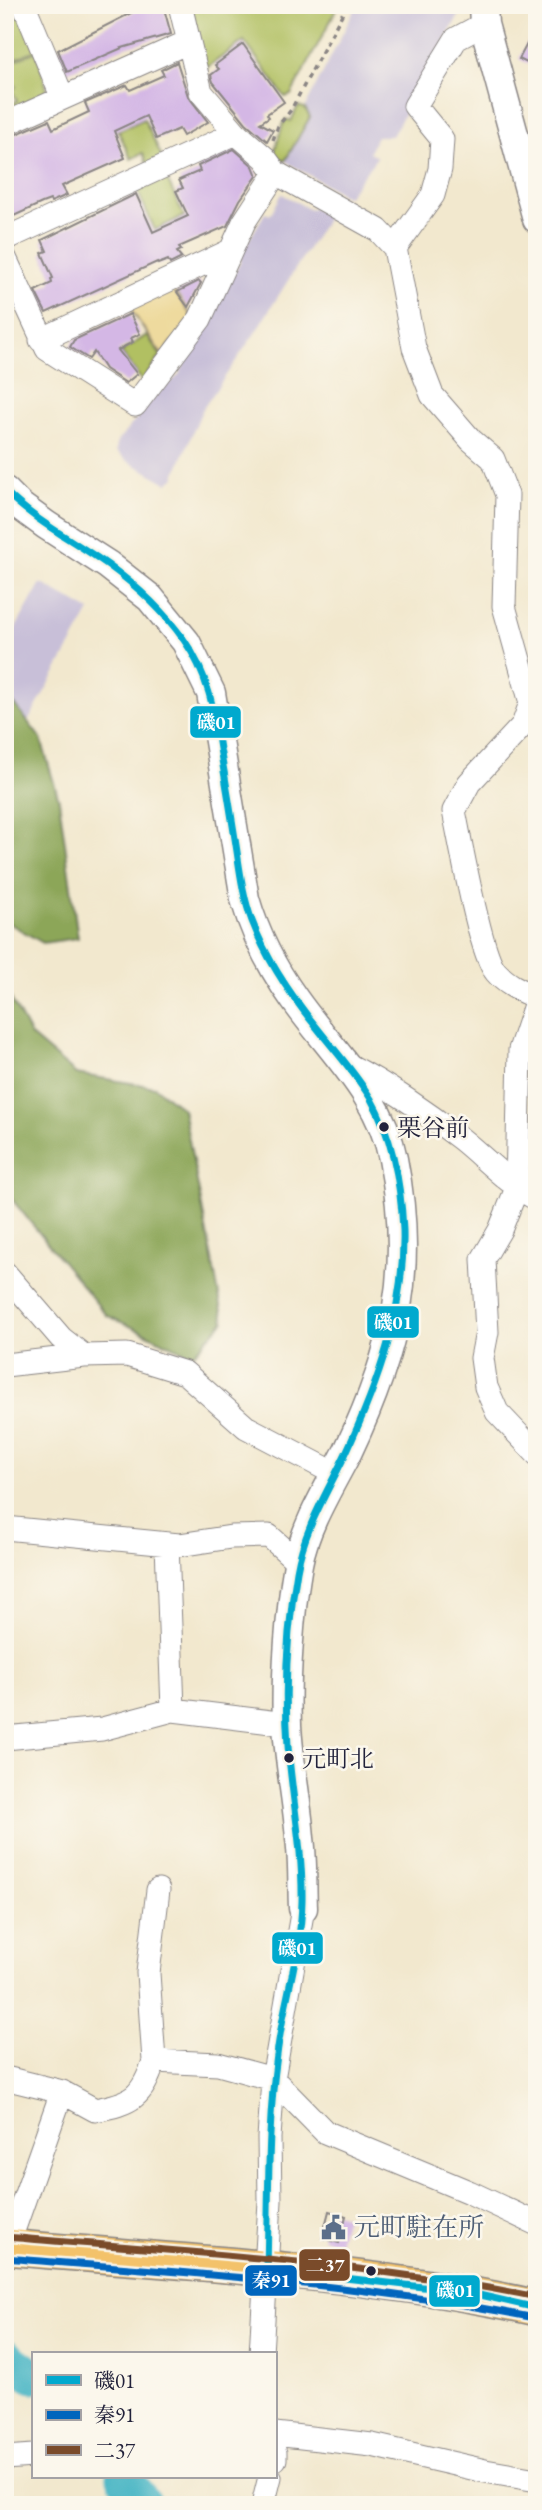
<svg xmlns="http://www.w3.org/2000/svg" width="542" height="2510" viewBox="0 0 542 2510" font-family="'EB Garamond','Noto Serif JP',serif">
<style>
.industrial{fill:#c8bfd8}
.green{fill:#b1c062;stroke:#6a714e;stroke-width:2}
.forest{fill:#8ca658;stroke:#57644a;stroke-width:2}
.sand{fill:#eeda9e;stroke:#887e6c;stroke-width:2}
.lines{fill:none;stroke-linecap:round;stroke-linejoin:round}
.river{stroke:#49b6c5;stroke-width:35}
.building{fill:#d4b7e5}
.minor-casing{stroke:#8a8584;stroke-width:25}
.tertiary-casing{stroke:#8a8584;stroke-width:31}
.primary-casing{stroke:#8a8584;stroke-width:38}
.path{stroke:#8a8584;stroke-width:3.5;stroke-dasharray:5 5;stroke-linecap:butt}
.minor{stroke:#fff;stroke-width:23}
.tertiary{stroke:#fff;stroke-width:28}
.primary{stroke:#f3c26a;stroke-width:35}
.bus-1-casing{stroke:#fbf7ec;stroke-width:12}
.bus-2-casing{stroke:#fbf7ec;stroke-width:12}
.bus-3-casing{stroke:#fbf7ec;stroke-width:12}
.bus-1{stroke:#00a9ce;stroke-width:7}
.bus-2{stroke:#0065bd;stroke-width:7}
.bus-3{stroke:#7a4b2a;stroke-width:7}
.bus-dot{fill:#22223b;stroke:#fbf7ec;stroke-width:2.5}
.labels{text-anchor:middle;stroke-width:5;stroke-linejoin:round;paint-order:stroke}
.bus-label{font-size:24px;fill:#22223b;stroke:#fbf7ec;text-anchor:start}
.service-label{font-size:26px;fill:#4e5e75;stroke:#fbf7ec;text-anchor:start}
.line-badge{stroke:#fbf7ec;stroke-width:2.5}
.badge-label{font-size:19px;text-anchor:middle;font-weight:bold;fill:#fff}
</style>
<rect width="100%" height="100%" fill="#fbf7ec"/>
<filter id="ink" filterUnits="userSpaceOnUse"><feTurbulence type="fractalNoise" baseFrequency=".0143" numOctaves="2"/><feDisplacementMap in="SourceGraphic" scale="14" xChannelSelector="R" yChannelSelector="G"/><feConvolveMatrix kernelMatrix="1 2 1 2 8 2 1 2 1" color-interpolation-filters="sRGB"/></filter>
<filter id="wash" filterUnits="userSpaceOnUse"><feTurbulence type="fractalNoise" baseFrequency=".00686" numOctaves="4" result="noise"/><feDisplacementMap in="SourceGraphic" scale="28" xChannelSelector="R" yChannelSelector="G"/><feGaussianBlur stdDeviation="1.57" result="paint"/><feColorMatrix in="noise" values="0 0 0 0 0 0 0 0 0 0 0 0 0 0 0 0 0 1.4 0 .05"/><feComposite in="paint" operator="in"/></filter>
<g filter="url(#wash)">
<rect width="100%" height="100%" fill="#f2e8ce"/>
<path class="industrial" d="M357,5H456L459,15L392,136H377L369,152L377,157L347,197L285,161L310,118L304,110Z
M282,194L311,210L313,207L328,217L255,333L202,410L174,478L167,483L126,460L116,451L117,442L157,394L178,376L241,261L240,255L265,213L270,215Z
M41,583L90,611L7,759L5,647Z"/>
<path class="green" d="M191,5H339L291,95L285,97L244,41L205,69Z
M11,8L19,12L36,50L5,63V11Z
M36,51L48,92L5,113V106L17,101L12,90L16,87L5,65Z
M298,106L305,108L310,117L285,161L273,154C279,142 279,130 286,119L291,121Z
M144,119L163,159L148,166L143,153L131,159L118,131Z
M166,177L184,216L155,230L137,190Z
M147,335L161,356L142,381L121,352Z"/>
<path class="forest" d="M5,692L41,739L59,800L78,938L43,943L5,921Z
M5,988L31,1036L76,1074L155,1087L183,1109L224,1321L192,1355L106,1315L5,1191Z"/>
<path class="sand" d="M172,287L192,317L162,355L129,307Z"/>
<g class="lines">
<path class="river" d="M5,2356L33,2376
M124,2477L145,2505"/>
</g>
<g id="blocks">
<path class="building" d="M138,5H163L171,34L122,48L67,72L58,50L139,9Z
M537,25V68L519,59Z
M243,44L284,102L267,114L269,117L260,123L273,130L267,141L246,123L213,82L211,75L219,69L215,65Z
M177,62L188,96L208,122L183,136L179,129L156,139L146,116L114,131L125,158L62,186L67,195L51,202L50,200L42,203L5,220V139L49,120L53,129L89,112L85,103L127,85L130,90L164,75L161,70Z
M234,149L253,166L257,176L240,200L227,226L179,247L181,250L177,252L182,258L170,264L168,260L158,264L157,262L46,313L35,291L52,283L51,279L53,278L42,253L47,251L42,240L136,194L153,232L188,216L176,191L183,188L179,180L200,171L198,166Z
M199,281L201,283L188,307L177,292Z
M130,314L140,334L131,338L133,342L118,350L137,374L126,383L105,369L94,352L89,359L70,347L74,340Z
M329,2211L346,2216L339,2243L322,2238Z"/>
</g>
</g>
<g filter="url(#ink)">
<use href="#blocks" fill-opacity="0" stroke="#8a8584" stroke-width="2"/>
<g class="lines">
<defs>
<path id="minor" d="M24,5L62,96
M5,124L188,42
M276,173L378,230L395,248L433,195L440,169L442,139L415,106L456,39L484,24
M5,239L236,133
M395,248L414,348L432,395L471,440L493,459L507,495L504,606L531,703L523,725L469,783L454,811C460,839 480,955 496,972C507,985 522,991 537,998
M5,258L47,349L135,405L200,319L244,222L276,173L265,158L236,133L201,92L180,5
M41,340L230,251
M537,999L520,1050L517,1188L500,1230L483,1259L487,1332L482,1358L486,1387L497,1412L537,1454
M348,1065C383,1082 429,1114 461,1139C486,1159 507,1183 537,1199
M5,1273L61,1338L84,1356
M5,1365L84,1356L127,1355L185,1373L246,1427L336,1474
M5,1528L179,1545L231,1537L269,1536L298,1562
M167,1544L173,1710
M5,1738L102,1729L173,1710L287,1724
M154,2061L148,1973L158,1890
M5,2078L62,2092L7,2248
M62,2092L95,2110C132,2103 142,2098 154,2061L218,2064L273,2079L325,2132L469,2192L537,2224
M261,2354L270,2201L269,2138L273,2079L303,1908
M275,2434L372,2445L485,2471L537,2480
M275,2453V2459
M5,2458L33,2456
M263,2505L270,2477"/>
<path id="tertiary" d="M483,5L484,24L537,219
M5,491L20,506L46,525L108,565L150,598L186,642L211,693L245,899C256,937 272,968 295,1000C331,1051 381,1095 393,1159C415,1269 396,1350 348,1451C330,1486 305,1525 298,1564C290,1610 285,1678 287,1725C289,1763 297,1800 300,1838C303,1861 302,1885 303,1908"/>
<path id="primary" d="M5,2247C182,2263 363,2269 537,2308"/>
</defs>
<use href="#minor" class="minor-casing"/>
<use href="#tertiary" class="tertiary-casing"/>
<use href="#primary" class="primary-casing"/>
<path class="path" d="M273,140L278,126L291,110L347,5"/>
<use href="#minor" class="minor"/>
<use href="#tertiary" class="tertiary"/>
<use href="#primary" class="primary"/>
<defs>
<path id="bus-1" d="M5,491C36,522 73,540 108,565C137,586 163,610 184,640C208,674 214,709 220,749C226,781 231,813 236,845C240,871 243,897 252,921C267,961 291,996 318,1029C336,1052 356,1074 371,1099C393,1138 401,1186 403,1230C405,1310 378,1384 345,1455C327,1493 304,1529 297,1571C287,1628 284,1688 288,1746C292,1798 303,1849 302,1901C301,1954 283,2003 277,2055C267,2126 269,2198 267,2269
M267,2269L466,2292L537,2308"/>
<path id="bus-2" d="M5,2258C183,2273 360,2283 535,2318"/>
<path id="bus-3" d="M6,2237C184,2252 361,2262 537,2297"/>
</defs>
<use href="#bus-1" class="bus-1-casing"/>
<use href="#bus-2" class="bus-2-casing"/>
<use href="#bus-3" class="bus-3-casing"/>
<use href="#bus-1" class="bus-1"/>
<use href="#bus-2" class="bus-2"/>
<use href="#bus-3" class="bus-3"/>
</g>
</g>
<defs>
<symbol id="civic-bare" viewBox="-9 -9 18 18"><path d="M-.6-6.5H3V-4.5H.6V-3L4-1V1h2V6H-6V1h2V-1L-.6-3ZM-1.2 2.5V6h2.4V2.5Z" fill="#5c6f8a" stroke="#fbf7ec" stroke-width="2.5" paint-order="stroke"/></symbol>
</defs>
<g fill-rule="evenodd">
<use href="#civic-bare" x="316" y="2210" width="35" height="35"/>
</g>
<g class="bus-dot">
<circle cx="384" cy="1127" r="6"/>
<circle cx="289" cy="1758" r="6"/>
<circle cx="371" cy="2271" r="6"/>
</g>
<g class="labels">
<g class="bus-label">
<text x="397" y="1136">栗谷前</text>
<text x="302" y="1767">元町北</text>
</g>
<g class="service-label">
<text x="354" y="2236">元町駐在所</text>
</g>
</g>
<g class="line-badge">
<rect x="189" y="705" width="53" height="34" rx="7" fill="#00a9ce"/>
<rect x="366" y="1305" width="54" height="34" rx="7" fill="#00a9ce"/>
<rect x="271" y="1931" width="53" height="34" rx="7" fill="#00a9ce"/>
<rect x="298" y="2248" width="53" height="34" rx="7" fill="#7a4b2a"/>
<rect x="244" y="2264" width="54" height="33" rx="7" fill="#0065bd"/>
<rect x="428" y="2274" width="53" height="34" rx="7" fill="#00a9ce"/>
</g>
<g class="badge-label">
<text x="216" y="729">磯01</text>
<text x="393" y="1329">磯01</text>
<text x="297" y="1955">磯01</text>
<text x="325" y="2272">二37</text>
<text x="271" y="2287">秦91</text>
<text x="455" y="2297">磯01</text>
</g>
<rect width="542" height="2510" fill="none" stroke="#fbf7ec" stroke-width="28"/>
<rect x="32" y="2352" width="245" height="126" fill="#fbf7ec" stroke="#a4a2a5" stroke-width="2"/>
<rect x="46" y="2375" width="35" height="10" fill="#00a9ce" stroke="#a4a2a5" stroke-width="2"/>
<text x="94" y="2388" font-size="21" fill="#22223b">磯01</text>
<rect x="46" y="2410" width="35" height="10" fill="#0065bd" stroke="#a4a2a5" stroke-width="2"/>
<text x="94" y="2422" font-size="21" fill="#22223b">秦91</text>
<rect x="46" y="2445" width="35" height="10" fill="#7a4b2a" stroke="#a4a2a5" stroke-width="2"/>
<text x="94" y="2458" font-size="21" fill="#22223b">二37</text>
</svg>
